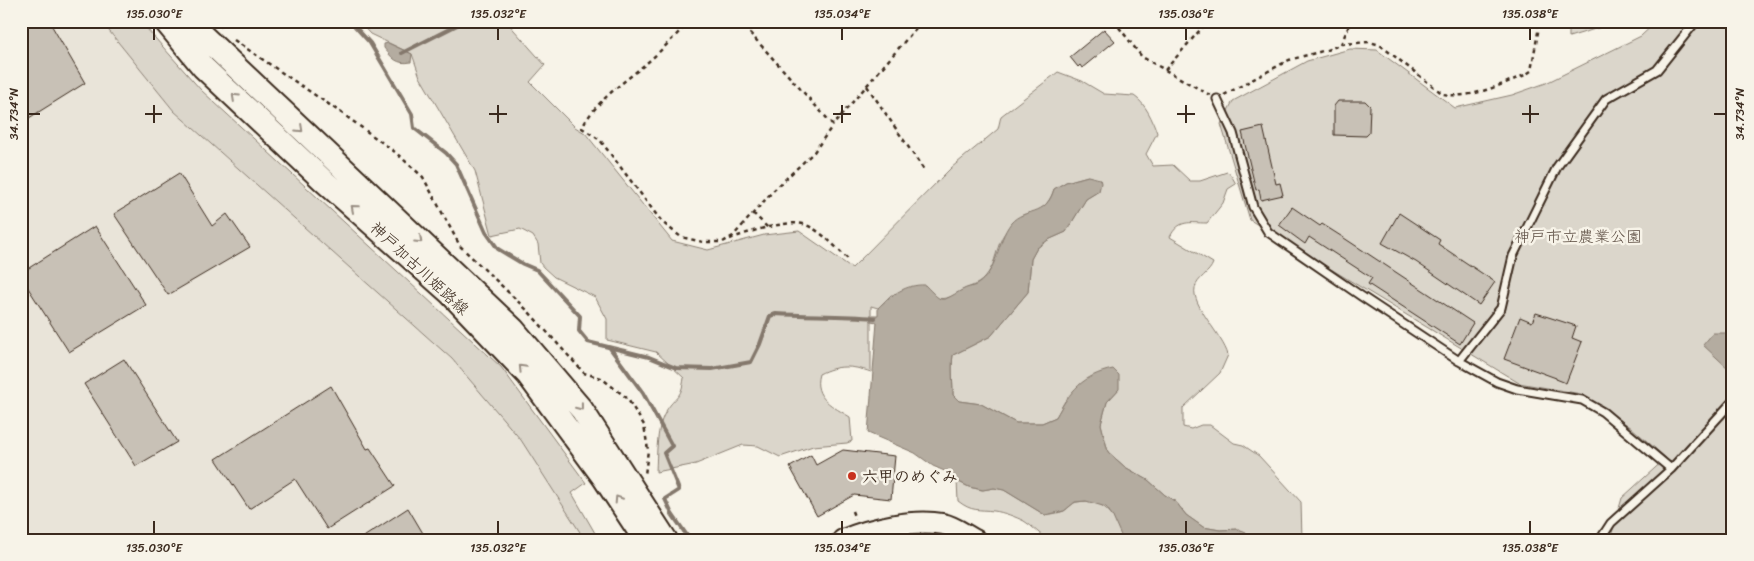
<svg xmlns="http://www.w3.org/2000/svg" width="1754" height="561" viewBox="0 0 1754 561" font-family="Sriracha,'Klee One',sans-serif">
<style>
.built{fill:#e9e4d9}
.green{fill:#dbd6cb;stroke:#8b8074}
.water{fill:#b4aca0;stroke:#84786c}
.lines{fill:none;stroke-linecap:round;stroke-linejoin:round}
.stream{stroke:#84786c;stroke-width:4}
.building{fill:#c8c1b6;stroke:#3b2a1e}
.lane-casing{stroke:#3b2a1e;stroke-width:11}
.secondary-casing{stroke:#3b2a1e;stroke-width:24}
.primary-casing{stroke:#3b2a1e;stroke-width:26}
.path{stroke:#3b2a1e;stroke-width:2.5;stroke-dasharray:4 4;stroke-linecap:butt}
.lane{stroke:#f7f3e8;stroke-width:7}
.secondary{stroke:#f7f3e8;stroke-width:20}
.primary{stroke:#f7f3e8;stroke-width:22}
.oneway{stroke:#998e83}
.ticks{fill:none;stroke:#3b2a1e;stroke-width:2}
.poi-dot{fill:#c8321e;stroke:#f7f3e8;stroke-width:2}
.labels{text-anchor:middle;stroke-width:5;stroke-linejoin:round;paint-order:stroke}
.park-label{font-size:16px;fill:#5b4c41;stroke:#f7f3e8}
.street-label{font-size:16px;fill:#3b2a1e;stroke:#f7f3e8}
.poi-label{font-size:16px;font-weight:bold;fill:#3b2a1e;stroke:#f7f3e8;text-anchor:start}
.neatline{fill:none;stroke:#3b2a1e;stroke-width:2}
.ticks-label{font-size:12px;text-anchor:middle;fill:#3b2a1e}
</style>
<rect width="100%" height="100%" fill="#f7f3e8"/>
<filter id="ink" filterUnits="userSpaceOnUse"><feTurbulence type="fractalNoise" baseFrequency=".02" numOctaves="2"/><feDisplacementMap in="SourceGraphic" scale="10" xChannelSelector="R" yChannelSelector="G"/><feConvolveMatrix kernelMatrix="1 2 1 2 8 2 1 2 1" color-interpolation-filters="sRGB"/></filter>
<g filter="url(#ink)">
<path class="built" d="M21,21H101L174,111L452,359L521,440L585,540H21Z"/>
<path class="green" d="M101,21H140L201,90L501,367L586,483L572,493L599,540H585L521,440L452,359L174,111Z
M358,21H506L545,65L530,82L575,127L585,133L672,241L708,250L764,235L799,231L852,268L951,168L998,129L1001,116L1058,72L1082,81L1104,94L1134,96C1145,103 1153,120 1157,133L1146,154L1153,166L1173,165L1190,181H1200L1227,172L1231,175L1236,184L1228,189L1223,203L1207,223C1189,223 1179,219 1170,237L1213,263C1210,273 1197,278 1195,288C1191,305 1223,336 1228,355L1220,373L1183,408V427L1191,429L1201,425H1210L1234,443L1243,445L1259,456L1301,502L1302,540H1248L1245,532L1238,529L1220,530L1203,527L1186,515L1176,502L1165,495L1148,480L1125,467L1108,452L1101,424L1107,402L1119,389L1065,401L1056,417L1042,423H1016L981,404L959,401L953,395C953,382 951,368 953,355L991,336L1028,292L1031,259L1037,248L1048,240L1066,232L1086,199L1099,191L1088,176L1066,182L1054,189C1051,199 1045,208 1035,212C1030,214 1025,213 1021,216C1014,222 1004,232 1001,240C995,253 995,267 984,278C977,286 969,286 961,291C953,296 946,300 936,298L932,292L891,295L878,308L871,306V372C851,365 837,365 819,374C812,398 834,407 850,417L852,441L847,443L813,446L780,457L758,446L743,445L696,464L656,472C657,454 656,427 666,411C676,395 681,400 684,378L656,352L607,340V319L595,297L554,277L543,267L540,263L538,244L533,236L520,229L492,235L475,171L420,77L412,54L370,34Z
M1569,21H1610L1608,25L1569,37Z
M1657,21H1733V540H1610L1622,498L1666,458L1632,428L1581,394L1519,383L1250,220L1221,124L1233,101L1307,61L1350,49L1377,50L1455,108L1512,95L1546,83L1641,36Z
M957,481L969,487L982,490L994,488L1004,490L1045,515C1051,514 1059,513 1064,511C1069,508 1072,503 1077,502C1104,497 1117,517 1123,540H1049C1039,535 1033,526 1024,521C1016,517 1003,512 994,511C978,509 972,512 958,501Z"/>
<path class="water" d="M388,43L412,54L411,62C397,65 392,58 384,48V44Z
M1088,176L1100,179L1101,183L1099,191L1086,199L1066,232L1048,240L1037,248L1031,259L1028,292L991,336L953,355C951,368 953,382 953,395L959,401L981,404L1016,423H1042L1056,417C1070,391 1083,375 1113,369L1119,375V389L1107,402L1101,424L1108,452L1125,467L1148,480L1165,495L1176,502L1186,515L1203,527L1220,530L1238,529L1246,532L1248,540H1123L1112,515L1106,507L1086,501L1075,502L1064,511L1045,515L1004,490L994,488L983,490L969,487L957,481L949,473L933,466L915,453L868,433L877,322L871,321V315H878V308C891,295 906,284 925,285C943,303 939,303 962,290C967,287 972,287 976,285C999,271 996,242 1011,223C1025,207 1046,218 1054,189L1066,182Z
M1713,333H1733V368L1730,370L1703,345Z"/>
<g class="lines">
<path class="stream" d="M350,21L370,43L412,114L414,128L446,153L456,164L486,232L498,249L523,264L537,270L580,316L579,331L588,342L649,357L676,368L712,369L751,362L760,344L770,316L776,314C809,316 841,315 875,318
M402,53L465,21
M610,348L643,393L672,446L664,453L679,490L665,499L672,514L690,540"/>
</g>
<path class="building" d="M21,21H49L85,83L21,123Z
M1104,29L1115,41L1082,68L1080,65L1078,67L1070,57Z
M1338,101H1365L1370,106L1369,133L1366,136L1334,135V106Z
M1263,127L1276,184L1280,183L1283,195L1261,200L1259,189L1256,190L1242,132Z
M179,173L212,226L227,214L250,247L168,295L114,214Z
M1292,207L1320,226L1322,224L1344,238L1473,323L1460,344L1368,284L1372,278L1309,237L1305,244L1279,225Z
M1399,213L1440,240L1438,244L1495,282L1479,305L1416,262L1382,243Z
M95,226L146,305L69,352L21,277V273Z
M1536,313L1576,326L1572,338L1582,342L1566,383L1556,379V378L1504,359L1520,317L1532,322Z
M124,359L177,442L136,466L84,384Z
M331,386L367,449L370,448L395,486L327,529L295,479L249,509L216,459Z
M843,450L895,456L891,499L854,495L817,516L790,467L811,455L816,465Z
M408,508L427,540H359Z"/>
<g class="lines">
<defs>
<path id="lane" d="M1217,99L1233,133L1253,207L1268,232L1361,296L1459,361L1497,382L1517,389L1582,400L1603,412L1671,469
M1459,361L1501,308L1513,256L1557,167L1606,99L1657,70L1696,21
M1600,540L1611,523L1671,469L1733,401"/>
<path id="secondary" d="M843,540C872,528 912,519 943,524C954,526 965,535 975,540"/>
<path id="primary" d="M165,21L203,67L324,181L450,293L528,375L604,478L645,540
M191,21L201,34L513,329L582,410L666,540"/>
</defs>
<use href="#lane" class="lane-casing"/>
<use href="#secondary" class="secondary-casing"/>
<use href="#primary" class="primary-casing"/>
<path class="path" d="M217,21L221,28
M690,21C676,35 663,49 648,62C626,81 595,101 582,128L600,140L662,222L681,237L703,242H723L733,236L773,191L814,152L833,125
M739,21L833,125L922,21
M1114,21L1142,57L1210,95
M234,40L343,114L395,152L423,177L460,246L528,311L584,373L601,378L627,398L644,425L648,450L645,475
M1341,44L1370,42L1380,45L1443,94C1471,100 1499,85 1525,75L1531,71L1540,21
M1165,70L1208,21
M867,86L924,170
M1224,95L1289,60L1330,49L1341,44L1351,21
M753,213L768,228
M730,239C745,233 791,218 806,225C823,232 836,248 849,260
M852,511L855,519"/>
<use href="#lane" class="lane"/>
<use href="#secondary" class="secondary"/>
<use href="#primary" class="primary"/>
</g>
<defs><path id="oneway-chevron" d="M-2-3.5L2.5 0L-2 3.5" fill="none" stroke-width="1.6" stroke-linecap="round" stroke-linejoin="round" transform="scale(1.25)"/></defs>
<g class="oneway">
<use href="#oneway-chevron" transform="translate(235 97) rotate(-137)"/>
<use href="#oneway-chevron" transform="translate(300 129) rotate(43)"/>
<use href="#oneway-chevron" transform="translate(354 208) rotate(-139)"/>
<use href="#oneway-chevron" transform="translate(419 240) rotate(43)"/>
<use href="#oneway-chevron" transform="translate(522 368) rotate(-134)"/>
<use href="#oneway-chevron" transform="translate(580 407) rotate(52)"/>
<use href="#oneway-chevron" transform="translate(618 499) rotate(-123)"/>
</g>
</g>
<path class="ticks" d="M154,28V40M498,28V40M842,28V40M1186,28V40M1530,28V40M154,105V123M498,105V123M842,105V123M1186,105V123M1530,105V123M28,114H40M145,114H162M489,114H507M833,114H851M1177,114H1195M1522,114H1539M1714,114H1726M154,521V534M498,521V534M842,521V534M1186,521V534M1530,521V534"/>
<circle class="poi-dot" cx="852" cy="476" r="5"/>
<g class="labels">
<g class="park-label">
<text x="1578" y="242">神戸市立農業公園</text>
</g>
<g class="street-label">
<text transform="translate(420 268) rotate(43)" y="6">神戸加古川姫路線</text>
</g>
<g class="poi-label">
<text x="862" y="482">六甲のめぐみ</text>
</g>
</g>
<rect width="1754" height="561" fill="none" stroke="#f7f3e8" stroke-width="55"/>
<rect x="28" y="28" width="1698" height="506" class="neatline"/>
<g class="ticks-label">
<text x="154" y="18">135.030°E</text>
<text x="498" y="18">135.032°E</text>
<text x="842" y="18">135.034°E</text>
<text x="1186" y="18">135.036°E</text>
<text x="1530" y="18">135.038°E</text>
<text transform="translate(14 114) rotate(-90)" y="4">34.734°N</text>
<text transform="translate(1740 114) rotate(-90)" y="4">34.734°N</text>
<text x="154" y="552">135.030°E</text>
<text x="498" y="552">135.032°E</text>
<text x="842" y="552">135.034°E</text>
<text x="1186" y="552">135.036°E</text>
<text x="1530" y="552">135.038°E</text>
</g>
</svg>
